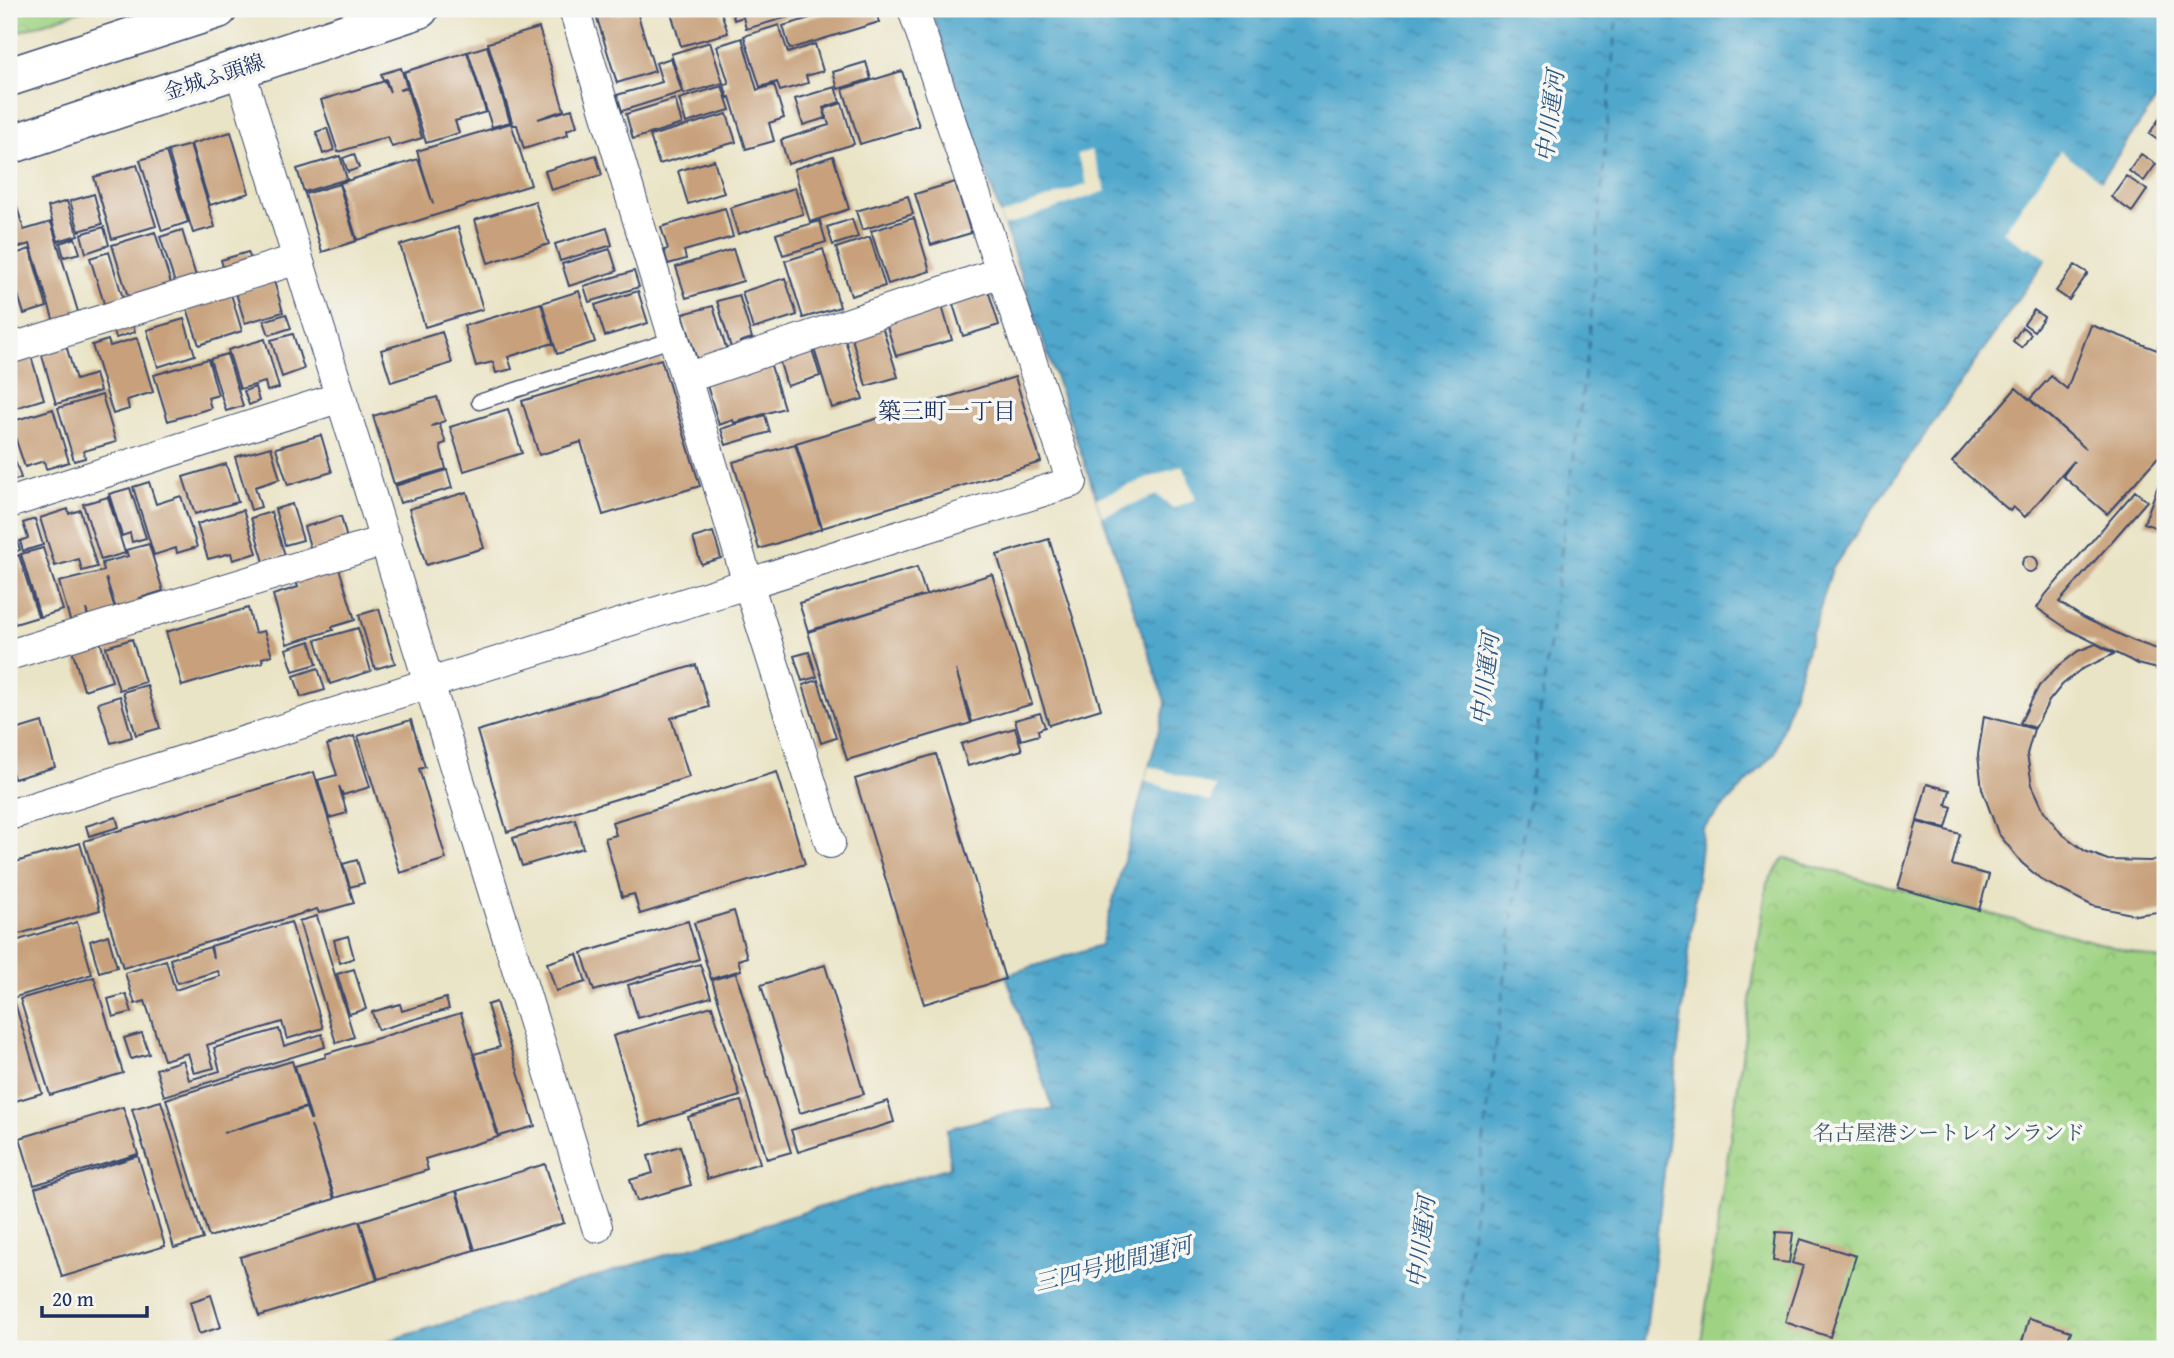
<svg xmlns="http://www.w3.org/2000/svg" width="2174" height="1358" viewBox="0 0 2174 1358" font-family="'Gentium Book Plus','Noto Serif JP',serif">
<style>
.park{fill:url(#park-crowns);stroke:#5d8170;stroke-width:2}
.water{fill:url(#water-ripples);stroke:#356b95;stroke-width:2}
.pier{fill:#eae4c6}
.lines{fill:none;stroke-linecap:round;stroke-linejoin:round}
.ferry{stroke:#2d5984;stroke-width:2;stroke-dasharray:9 7;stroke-linecap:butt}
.building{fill:#c8a17c}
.lane-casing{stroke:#3a4a6e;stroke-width:17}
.street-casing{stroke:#3a4a6e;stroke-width:32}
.primary-casing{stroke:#3a4a6e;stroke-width:41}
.lane{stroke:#fff;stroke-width:14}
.street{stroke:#fff;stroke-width:30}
.primary{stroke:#fff;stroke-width:38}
.labels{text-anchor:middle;stroke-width:7;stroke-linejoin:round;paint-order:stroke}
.street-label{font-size:21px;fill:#1b2f5e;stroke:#f6f6f2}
.park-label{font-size:21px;fill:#3c5867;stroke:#f6f6f2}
.water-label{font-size:23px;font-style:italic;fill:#2d5984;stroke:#f6f6f2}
.neighbourhood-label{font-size:23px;fill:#1b2f5e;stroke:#f6f6f2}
</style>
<defs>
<pattern id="park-crowns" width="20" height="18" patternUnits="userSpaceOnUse" patternTransform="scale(1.75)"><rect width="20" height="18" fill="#9fd383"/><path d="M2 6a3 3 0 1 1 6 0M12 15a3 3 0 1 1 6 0" fill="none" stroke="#88b574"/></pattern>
<pattern id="water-ripples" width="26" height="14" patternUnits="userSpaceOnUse" patternTransform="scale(1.75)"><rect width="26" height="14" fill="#4fa7cc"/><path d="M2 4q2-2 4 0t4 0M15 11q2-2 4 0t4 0" fill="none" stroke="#4188a9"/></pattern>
</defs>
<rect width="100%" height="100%" fill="#f6f6f2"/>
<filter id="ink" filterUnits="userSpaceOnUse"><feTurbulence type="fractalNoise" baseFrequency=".0143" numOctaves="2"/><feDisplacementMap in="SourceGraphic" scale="14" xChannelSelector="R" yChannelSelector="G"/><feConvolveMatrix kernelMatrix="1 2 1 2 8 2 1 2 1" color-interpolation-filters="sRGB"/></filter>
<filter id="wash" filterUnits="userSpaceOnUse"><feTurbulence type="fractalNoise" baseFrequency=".00686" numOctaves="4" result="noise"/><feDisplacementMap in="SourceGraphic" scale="28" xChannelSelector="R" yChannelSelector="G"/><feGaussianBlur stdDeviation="1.57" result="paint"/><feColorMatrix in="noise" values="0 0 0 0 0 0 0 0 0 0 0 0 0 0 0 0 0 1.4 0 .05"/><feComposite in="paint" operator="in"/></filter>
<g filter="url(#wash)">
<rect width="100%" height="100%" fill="#eae4c6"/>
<path class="park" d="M9,9H86L9,35Z
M1784,858L2165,961V1349H1700L1767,883Z"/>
<path class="water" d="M931,9H2165V87L1832,569L1775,753L1703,828L1644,1349H362L950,1167L947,1129L1019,1110H1053L1006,975L1101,945L1166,704Z"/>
<path class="pier" d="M1091,150L1106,191L1004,226L1000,215L1087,184L1077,155Z
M2060,151L2103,182L2049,260L2029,246L2027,248L2003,232Z
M1183,465L1196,499L1173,508L1157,495L1102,516L1096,498Z
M1149,766L1216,787L1211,802L1145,781Z"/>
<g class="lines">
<path class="ferry" d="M1456,1349L1589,341L1617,9"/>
</g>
<g id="blocks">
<path class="building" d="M636,9L655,71L617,83L596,15L611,10L613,16Z
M670,9H720L728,33L681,46Z
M731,9H804L805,12L746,29L743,17L734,20Z
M840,9H875L879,22L790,49L783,26Z
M779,25L788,53L815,44L823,71L806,76L808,83L780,91L777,82L760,87L744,36Z
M539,28L564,110L538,119L572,109L577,126L567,130L568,135L524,149L517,125H513L488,43Z
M742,38L757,90L774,85L784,118L769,123L774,141L746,149L730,97L728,98L724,85L729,84L717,46Z
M710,42L723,83L684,94L671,54Z
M487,46L510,122L492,127L468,52Z
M467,52L486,112L455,121L459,133L426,143L404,72Z
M671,58L682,92L622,111L617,95L662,82L656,63Z
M866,62L871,79L838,89L833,72Z
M401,68L407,87L399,90L407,88L422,138L392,147L388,137L338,152L321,100L385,81L390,92L386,79L383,80L381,74Z
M902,71L919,126L860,144L843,89Z
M722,86L730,110L686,123L679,99Z
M835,87L840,102L823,108L826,118L803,125L795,99Z
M675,99L682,124L633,139L626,114Z
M842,103L854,144L788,164L781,140L829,125L824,109Z
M2165,110V139L2162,143L2149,134Z
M727,114L736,142L659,164L650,136Z
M511,123L531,185L357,240L340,183L418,159L433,204L417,151Z
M327,128L334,150L323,154L316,132Z
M231,132L249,193L210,205L191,144Z
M190,145L215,227L193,233L168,151Z
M166,152L188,222L162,231L140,160Z
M354,154L359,168L348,172L343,158Z
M2141,154L2156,164L2144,181L2129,171Z
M596,155L602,175L551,190L545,171Z
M340,156L347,179L304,192L297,169Z
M833,156L849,209L810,222L794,169Z
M714,160L724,193L688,204L678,171Z
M137,165L156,226L112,239L94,177Z
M2126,176L2147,190L2132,212L2111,197Z
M955,182L971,233L931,245L915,194Z
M339,184L356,241L322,252L305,194Z
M795,188L803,214L738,234L730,208Z
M94,194L102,224L79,231L70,201Z
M908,196L913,214L862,230L856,211Z
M67,201L78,235L58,241L48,207Z
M535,201L549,244L488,263L475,220Z
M16,204L24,230L51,222L79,315L54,322L30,244L9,250V206Z
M725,208L733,237L684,251L686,259L668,264L664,250L668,249L661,227Z
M914,218L930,271L888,284L871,231Z
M852,219L858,237L833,245L827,227Z
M820,221L826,242L783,255L776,234Z
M104,227L109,245L86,253L81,234Z
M458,227L483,309L425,327L400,245Z
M607,228L612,245L560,261L555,244Z
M182,230L198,283L177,289L160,237Z
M155,232L173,290L130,303L112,245Z
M870,237L885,286L851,296L836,248Z
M75,238L80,253L64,257L60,243Z
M30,249L47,307L24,314L9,266V256Z
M610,249L617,271L569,286L562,264Z
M733,249L743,281L686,298L676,267Z
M823,249L840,307L803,318L785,261Z
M109,252L125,305L106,310L90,258Z
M248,252L253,265L225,274L221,260Z
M2075,265L2088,273L2069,300L2056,291Z
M634,271L639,287L589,302L584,286Z
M785,278L797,315L753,329L742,292Z
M274,281L283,312L245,323L236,293Z
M988,290L999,325L963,336L952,301Z
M579,291L595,342L557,354L542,303Z
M638,291L648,323L605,336L595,305Z
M231,294L242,331L199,345L187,308Z
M739,295L752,338L740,342L742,348L732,351L717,301Z
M541,303L553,343L508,357L512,369L496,373L493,362L476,366L464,326Z
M713,306L727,351L697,360L683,314Z
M942,306L952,340L896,356L886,323Z
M2034,310L2044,317L2034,331L2024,324Z
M286,314L291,328L269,335L264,321Z
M131,319L135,332L116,338L112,325Z
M184,319L195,355L158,367L147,330Z
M2091,325L2165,353V459L2158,457L2107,514L2063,476L2074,461L2025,517L2013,507L2010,511L1952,462L2016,388L2086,449L2030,399L2051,376L2067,389Z
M882,326L898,377L866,386L851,335Z
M2022,327L2031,334L2022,348L2013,341Z
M2165,329V351L2158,348Z
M442,332L452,363L391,382L381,350Z
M293,334L304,369L282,377L271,340Z
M844,336L863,399L832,408L813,345Z
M137,338L153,392L127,400L129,409L113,414L92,345L108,340L110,346Z
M265,339L279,388L267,391L265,382L240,389L228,350Z
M66,345L76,380L95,374L100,391L56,404L41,352Z
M811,346L820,376L787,386L778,356Z
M227,354L243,406L226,411L210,359Z
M31,356L44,399L9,410V362Z
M208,359L218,395L208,398L211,408L168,421L154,375Z
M661,359L700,486L603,515L581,442L539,455L522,401Z
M769,359L784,408L734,423L733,420L719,425L705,379Z
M1015,377L1041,462L822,528L796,443Z
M255,387L259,401L249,405L244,391Z
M102,395L116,442L84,451L85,458L74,461L58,408Z
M437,397L445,421L431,426L439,424L446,443L440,445L446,469L394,484L373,416Z
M53,409L69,462L46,469L44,461L25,467L10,422Z
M508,409L522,453L464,471L450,427Z
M765,415L770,432L726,445L721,429Z
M321,435L332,472L288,485L276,448Z
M9,441L15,458L9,460Z
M795,444L821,529L759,549L733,462Z
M271,447L280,479L255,487L261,507L251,510L235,457Z
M15,460L21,478L9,482V461Z
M226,464L238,502L195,514L183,477Z
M2165,467V531L2144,523Z
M447,470L452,488L400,503L395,486Z
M149,482L156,504L181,496L197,547L177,553L176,548L154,555L133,487Z
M130,488L146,538L132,542L130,533L122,536L109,494Z
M2135,491L2147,501L2059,602L2084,618L2134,641L2157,649L2165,627V671L2138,664L2069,630L2037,608L2046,594Z
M467,492L484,548L426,565L409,509Z
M108,497L125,553L101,560L83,504Z
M292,504L303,540L285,545L275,509Z
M68,509L69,514L80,510L97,567L82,571L79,559L55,566L40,518Z
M243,510L257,553L233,560L231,553L208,559L197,524Z
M271,512L285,555L264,562L251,518Z
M341,516L348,543L312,553L304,527Z
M35,519L43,545L23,551L20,541L28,538L23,523Z
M13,528L20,550L9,554V529Z
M713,532L721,558L701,564L693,538Z
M1049,539L1101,709L1049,725L997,555Z
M149,544L163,591L140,598L142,605L117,612L106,578L116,613L90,621L86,609L89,622L72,627L59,582L104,571L102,563L128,556L126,550Z
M43,548L63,610L40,617L21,554Z
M19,555L38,617L15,624L9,602V558Z
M2022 564a8 8 0 1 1 16 0a8 8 0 1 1-16 0Z
M917,567L926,595L808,631L799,603Z
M339,568L355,620L332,627L333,630L287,644L273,595L298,587L294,575Z
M992,574L1032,704L972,722L956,670L971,723L847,760L808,632Z
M248,608L255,633L264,631L272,655L262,658L263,662L182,686L166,632Z
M379,609L395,663L375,669L359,615Z
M358,628L371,671L330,684L316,640Z
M132,639L145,682L119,690L106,647Z
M100,641L112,681L84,690L72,650Z
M310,641L317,664L293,671L286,649Z
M2096,644L2114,654L2080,670L2062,685L2049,701L2035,728L2020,723L2039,686L2055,669L2078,651Z
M809,652L817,677L802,681L794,656Z
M696,665L709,707L671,718L689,777L507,832L477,731Z
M318,668L325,690L301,697L294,676Z
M818,680L836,738L821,743L803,685Z
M147,685L160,728L136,735L123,692Z
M120,696L132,737L111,743L98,703Z
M1040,713L1045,727L1038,730L1039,735L1021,740L1015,720Z
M1984,716L2034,729L2027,754L2032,785L2044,811L2061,833L2085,851L2108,860L2150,861L2165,858V911L2136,915L2093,906L2043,881L2022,863L1998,833L1982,789L1978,755Z
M411,720L425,767L419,769L446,859L400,873L358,736Z
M42,722L55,767L14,779L9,762V732Z
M1015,728L1022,750L968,766L961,744Z
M354,736L370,787L343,795L339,786L347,813L329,818L318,780L337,775L327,745Z
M936,754L1005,979L924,1004L855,779Z
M314,772L354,903L319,913L317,909L123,968L84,841Z
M777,772L805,864L640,914L634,894L622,897L605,838L616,835L612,822Z
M1927,784L1950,790L1946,805L1952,807L1946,828L1917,821Z
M116,817L119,827L89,836L86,826Z
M575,819L583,848L522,866L513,838Z
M1917,822L1960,834L1952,865L1989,875L1979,910L1898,888Z
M80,843L100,910L9,937V864Z
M357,860L364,883L350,887L343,864Z
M734,911L747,957L738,960L741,970L711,979L694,923Z
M317,916L354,1037L336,1043L299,921Z
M688,921L699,959L594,991L582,953Z
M77,922L92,974L9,999V943Z
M291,922L323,1028L287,1039L282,1022L207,1045L214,1068L194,1073L188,1053L164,1060L145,1001L135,1004L125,973L166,960L175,990L220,976L218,971L177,983L170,959L210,947L213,958L211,946Z
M108,935L117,967L99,972L90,941Z
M348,936L354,958L340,963L334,940Z
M577,954L586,982L556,991L547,963Z
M700,964L711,997L638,1018L628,985Z
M825,965L864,1094L800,1113L761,985Z
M354,969L366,1009L349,1014L337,974Z
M736,973L791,1152L767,1159L712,980Z
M94,977L123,1073L50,1095L20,999Z
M126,994L132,1012L113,1017L108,999Z
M446,998L449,1009L378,1030L372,1012L400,1004L402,1011Z
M14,1000L42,1093L9,1103V1002Z
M496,1002L535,1126L499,1136L474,1054L500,1047L487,1005Z
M712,1006L740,1096L641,1126L613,1036Z
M461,1013L498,1137L425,1159L428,1170L335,1198L311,1125L334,1199L209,1237L166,1099L292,1061L306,1107L223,1133L306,1108L310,1119H311L295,1066L326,1057L325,1054Z
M279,1029L284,1046L322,1034L325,1047L164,1096L156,1069L183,1060L189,1080L220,1071L214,1048Z
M142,1033L149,1054L131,1059L124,1038Z
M161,1101L203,1239L174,1248L132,1109Z
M741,1101L760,1163L707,1179L688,1117Z
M888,1101L894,1122L798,1152L791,1130Z
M123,1107L138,1154L34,1185L20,1138Z
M680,1146L691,1185L637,1201L630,1180L653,1173L648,1156Z
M138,1156L165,1246L62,1277L35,1188Z
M545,1164L564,1223L475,1250L457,1191Z
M456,1191L474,1250L378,1279L360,1221Z
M359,1221L377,1280L259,1316L240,1257Z
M1776,1232L1793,1233L1789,1263L1773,1261Z
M1800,1239L1856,1256L1830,1337L1785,1322L1803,1266L1792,1263Z
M211,1295L221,1327L199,1334L190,1302Z
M2029,1318L2071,1331L2065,1349H2020Z"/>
</g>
</g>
<g filter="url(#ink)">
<use href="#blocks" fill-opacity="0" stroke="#3a4a6e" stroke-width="2"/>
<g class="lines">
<defs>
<path id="lane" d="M479,402L674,339"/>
<path id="street" d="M574,9L748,583L830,843
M239,68L597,1227
M9,349L298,259
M686,378L1001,272
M9,503L341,397
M9,655L386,540
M9,815L1072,482L913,9"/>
<path id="primary" d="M9,77L218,9
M9,145L419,9"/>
</defs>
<use href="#lane" class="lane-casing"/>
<use href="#street" class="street-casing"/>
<use href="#primary" class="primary-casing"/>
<use href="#lane" class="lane"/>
<use href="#street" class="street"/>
<use href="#primary" class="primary"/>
</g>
</g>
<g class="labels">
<g class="street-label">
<text transform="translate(214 77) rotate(-18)" y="7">金城ふ頭線</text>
</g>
<g class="park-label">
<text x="1949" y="1140">名古屋港シートレインランド</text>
</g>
<g class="water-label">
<text transform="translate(1550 116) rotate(-83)" y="8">中川運河</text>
<text transform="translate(1485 679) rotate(-83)" y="8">中川運河</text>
<text transform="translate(1421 1242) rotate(-83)" y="8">中川運河</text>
<text transform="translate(1113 1264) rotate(-14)" y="8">三四号地間運河</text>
</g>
<g class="neighbourhood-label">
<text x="947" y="419">築三町一丁目</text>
</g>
</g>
<rect width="2174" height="1358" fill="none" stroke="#f6f6f2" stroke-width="35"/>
<path d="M42 1306v10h105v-10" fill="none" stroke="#1b2f5e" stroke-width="3.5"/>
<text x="52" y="1306" font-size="21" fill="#1b2f5e" stroke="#f6f6f2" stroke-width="5" paint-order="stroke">20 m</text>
</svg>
